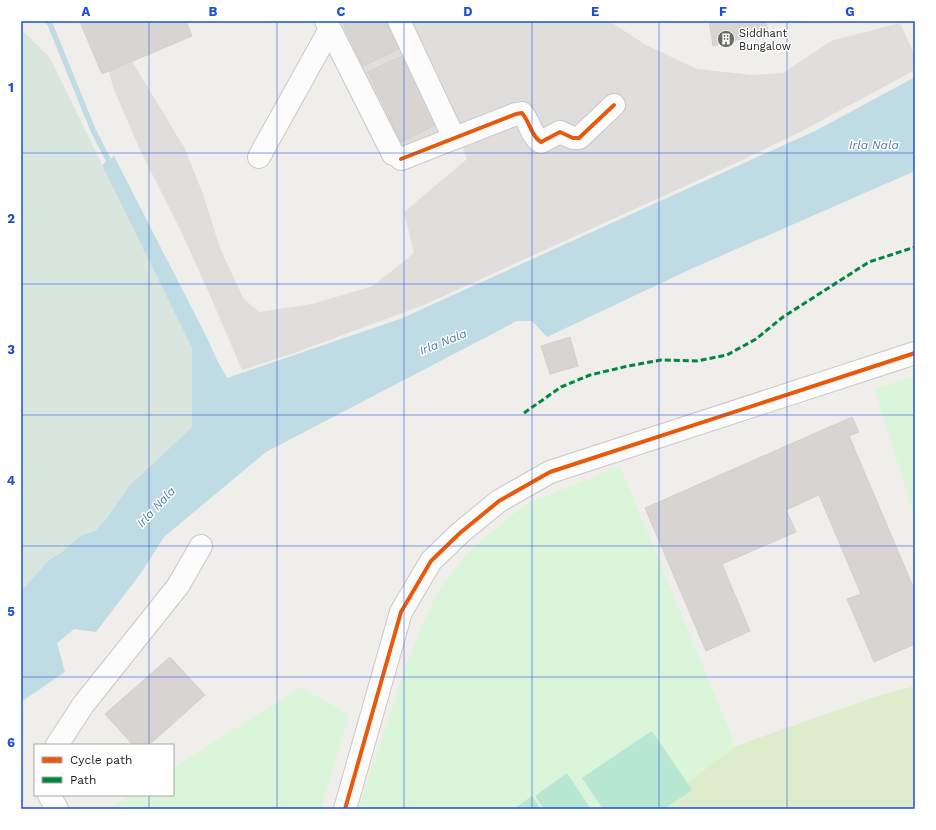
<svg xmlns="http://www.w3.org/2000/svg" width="936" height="830" viewBox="0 0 936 830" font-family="'Work Sans',sans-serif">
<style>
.residential{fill:#dfdedc}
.grass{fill:#ddeccb}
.wetland{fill:#d9e6de}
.park{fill:#daf5da}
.pitch{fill:#b7e6d2}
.water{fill:#bfdbe3}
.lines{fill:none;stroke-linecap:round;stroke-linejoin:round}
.stream{stroke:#bfdbe3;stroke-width:5.5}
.building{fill:#d7d4d2;stroke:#d3d0cc}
.minor-casing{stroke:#c9c8c7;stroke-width:24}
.minor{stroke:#fdfcfc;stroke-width:22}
.quiet{stroke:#00873e;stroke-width:3;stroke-dasharray:6 3;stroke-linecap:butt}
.cycleway-casing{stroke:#fff;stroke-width:6}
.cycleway{stroke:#e8590c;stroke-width:4}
.grid{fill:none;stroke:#1d4ed8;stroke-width:1;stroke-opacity:0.55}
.labels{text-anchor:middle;stroke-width:3;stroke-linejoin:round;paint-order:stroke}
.poi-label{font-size:11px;fill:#222;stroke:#fff;text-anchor:start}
.water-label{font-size:12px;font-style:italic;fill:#4a7aab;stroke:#fff}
.neatline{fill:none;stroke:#1d4ed8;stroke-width:1.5}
.grid-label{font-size:13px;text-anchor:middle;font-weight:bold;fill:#1d4ed8}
</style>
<rect width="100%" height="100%" fill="#f0eeeb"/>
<path class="residential" d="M107,21L144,81L185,149L203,194L220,248L243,298L259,312L312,304L373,286L414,253L404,212L467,159L454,125L397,153L335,21H609L646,45L697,69L753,75L783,73L831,41L900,23L915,56V70L804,130L738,162L424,305L294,353L242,370L212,300L180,229L141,152L114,90L103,52Z"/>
<path class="grass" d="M915,686V809H652L736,746L880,695Z"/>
<path class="wetland" d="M21,29L50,58L192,348V427L129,486L107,518L95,531L80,536L62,552L49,560L21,591Z"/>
<path class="park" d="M915,376V517L874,389Z
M620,466L736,746L652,809H358L405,668L421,628L437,593L468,552L524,505Z
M301,687L349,715L321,809H109L131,795H173V768Z"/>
<path class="pitch" d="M652,731L692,790L664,809H603L582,778Z
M567,773L591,809H544L535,796Z
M532,796L541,809H514Z"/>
<path class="water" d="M915,77V171L691,269L547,337L532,321H517L266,452L164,537L141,573L96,632L74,629L57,643L65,672L21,702V591L49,560L62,552L80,536L95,531L107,518L129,486L192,427V348L102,165L114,156L205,334L217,360L227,378L400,319L817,130Z"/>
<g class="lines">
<path class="stream" d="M47,21L50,24L93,130L112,167"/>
</g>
<path class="building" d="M82,21H186L192,36L102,74L80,22Z
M342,21H395L407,45L363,66Z
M709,21H766L768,32L713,46Z
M410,52L442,122L401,142L368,72Z
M570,337L578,366L550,374L541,346Z
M852,417L859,432L849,436L915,591V644L874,662L847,599L861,594L819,495L786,510L796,532L722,564L750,631L706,651L645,508Z
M170,657L205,695L149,745H133L105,714Z"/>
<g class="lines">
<defs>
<path id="minor" d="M326,21L393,154
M399,21L454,138
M259,157L330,29
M401,159L516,114L522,113C530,122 531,136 541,142L560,132L573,138H579L614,105
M57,745L83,705L178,586L201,546
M49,795L57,809
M345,809L401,612L431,561L460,533L499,501L550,472L915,353"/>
</defs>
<use href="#minor" class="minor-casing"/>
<use href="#minor" class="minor"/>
<path class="quiet" d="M524,413L561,387L590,375L628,366L661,360L697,361L727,355L756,339L783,317L869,262L915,247"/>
<defs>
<path id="cycleway" d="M401,159L516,114L522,113C530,122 531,136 541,142L560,132L573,138H579L614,105
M345,809L401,612L431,561L460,533L499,501L550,472L915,353"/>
</defs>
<use href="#cycleway" class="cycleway-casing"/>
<use href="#cycleway" class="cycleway"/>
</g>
<path class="grid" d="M149,21V745M277,21V809M404,21V809M532,21V809M659,21V809M787,21V809M21,153H915M21,284H915M21,415H915M21,546H915M21,677H915M149,795V809"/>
<defs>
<symbol id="building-disc" viewBox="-11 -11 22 22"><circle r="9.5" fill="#6a6968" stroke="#fff"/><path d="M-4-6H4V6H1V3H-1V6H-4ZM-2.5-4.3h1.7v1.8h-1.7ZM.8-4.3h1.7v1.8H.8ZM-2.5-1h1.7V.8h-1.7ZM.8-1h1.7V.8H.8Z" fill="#fff"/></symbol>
</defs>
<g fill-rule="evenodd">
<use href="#building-disc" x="716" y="29" width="20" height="20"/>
</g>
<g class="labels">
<g class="poi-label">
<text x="739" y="37">Siddhant<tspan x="739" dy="13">Bungalow</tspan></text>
</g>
<g class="water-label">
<text x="874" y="149">Irla Nala</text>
<text transform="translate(443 342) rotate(-22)" y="4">Irla Nala</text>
<text transform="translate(156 507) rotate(-47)" y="4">Irla Nala</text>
</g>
</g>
<rect width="936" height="830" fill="none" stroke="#ffffff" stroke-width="44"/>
<rect x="34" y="744" width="140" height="52" fill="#ffffff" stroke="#a7a7a7"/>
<rect x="42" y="757" width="20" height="6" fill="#e8590c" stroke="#a7a7a7"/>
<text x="70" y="764" font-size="12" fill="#222222">Cycle path</text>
<rect x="42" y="777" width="20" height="6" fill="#00873e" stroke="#a7a7a7"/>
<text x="70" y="784" font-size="12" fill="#222222">Path</text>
<rect x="22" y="22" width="892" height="786" class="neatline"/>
<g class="grid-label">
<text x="86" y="16">A</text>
<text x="213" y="16">B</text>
<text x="341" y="16">C</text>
<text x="468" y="16">D</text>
<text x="595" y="16">E</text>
<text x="723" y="16">F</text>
<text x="850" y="16">G</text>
<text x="11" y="92">1</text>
<text x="11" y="223">2</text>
<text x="11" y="354">3</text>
<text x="11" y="485">4</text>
<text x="11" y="616">5</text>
<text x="11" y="747">6</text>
</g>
</svg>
